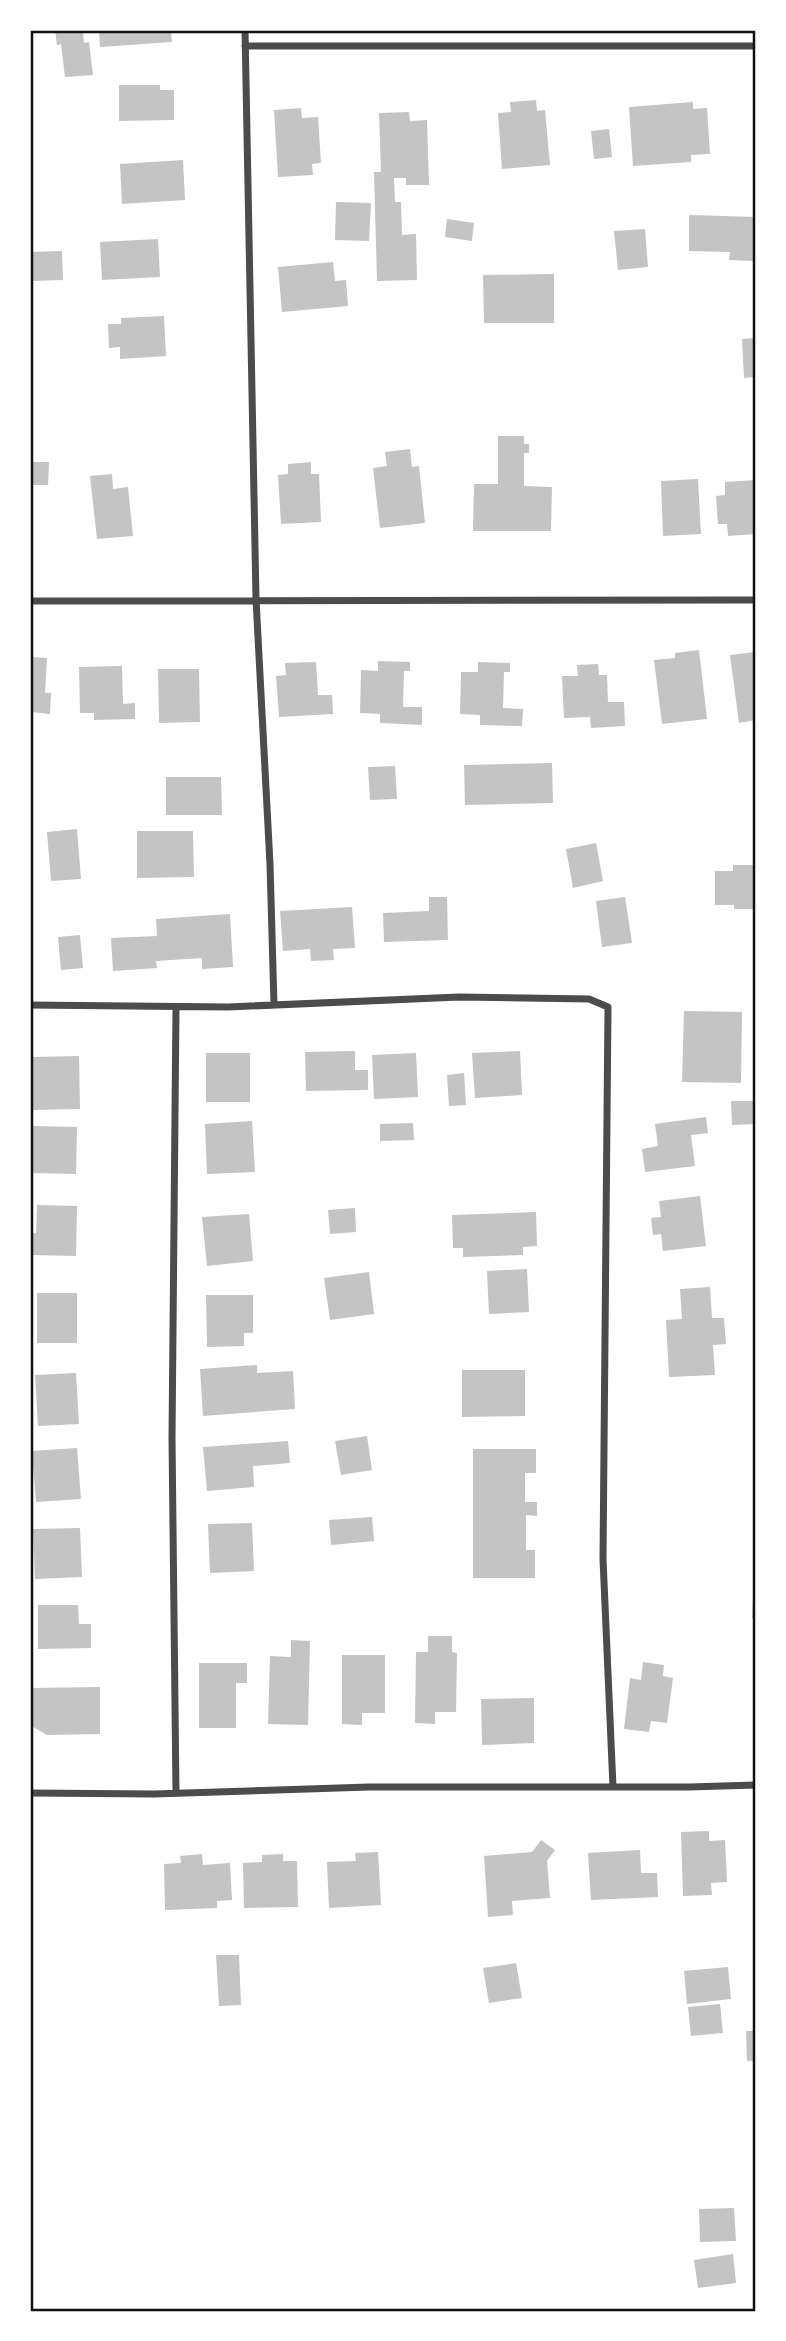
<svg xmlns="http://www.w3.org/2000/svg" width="786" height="2341" viewBox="0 0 786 2341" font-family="'Space Grotesk',sans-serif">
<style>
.building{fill:#c4c4c4}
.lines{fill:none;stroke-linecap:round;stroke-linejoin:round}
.minor{stroke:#4c4c4c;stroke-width:7}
.neatline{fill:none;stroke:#111;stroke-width:2.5}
</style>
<rect width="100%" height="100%" fill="#fff"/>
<path class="building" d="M55,30H83L84,43L89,42L93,75L65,77L61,44L57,45Z
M99,30H171L172,42L100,47Z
M119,85H160V90H174V120L119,121Z
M536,100L537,111L545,110L550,165L502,169L498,113L511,112L510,102Z
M693,102V109L707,108L710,154L691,155V162L633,166L629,107Z
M301,108L302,118L318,117L321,163L312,164L313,175L278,177L274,110Z
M409,112L410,121L427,120L429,185H406V178H394L395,202H401L402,235L416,234L417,280L377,281L374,172H381L379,113Z
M609,129L612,157L594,159L591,131Z
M183,160L185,200L122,204L120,164Z
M336,202L371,203L369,241L335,240Z
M689,215L756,217V261L729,260L730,252L689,251Z
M447,219L474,223L472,241L445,237Z
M645,229L648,267L618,270L614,231Z
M158,239L160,277L102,280L100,242Z
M62,251L63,280L31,281L30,252Z
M333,262L335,281L346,280L348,306L282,312L278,267Z
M554,274V323H484L483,275Z
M164,316L166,356L120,359V347L109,348L108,324H121V318Z
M756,338V377L744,378L742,339Z
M498,436H524V444H529V453H524V486L552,487L551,531H473L474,484H498Z
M410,449L412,467L419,466L425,523L380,528L373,468L387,466L385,452Z
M30,462H49L48,485H30Z
M311,462V474H319L321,522L281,524L278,475L288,474V464Z
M112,474L113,489L128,487L133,536L97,539L90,476Z
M698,479L701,534L663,536L661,481Z
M756,480V534L728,536L727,524H718L716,496L725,495V482Z
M699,650L707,719L662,724L654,660L675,658V653Z
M755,652L756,720L739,723L730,655Z
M30,657L47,658L45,693H51L50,714L30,712Z
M378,661L410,662V671H404L403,707H422V725L380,723V714L360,713L361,670L378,671Z
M316,662L318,695H332L333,714L279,717L276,676L286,675L285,663Z
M478,662L510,663V672H504L503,708L523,709L522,726L480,725V715L460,714L461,672H478Z
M598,664L599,675H607L608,702H624L625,726L591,728L590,717L564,718L562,676H578L577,665Z
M122,666L123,704L135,703V719L94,720V713H80L79,667Z
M158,669H199L200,722L159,723Z
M30,730H32L33,749H30Z
M552,763L553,803L465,805L464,765Z
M395,766L397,799L370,800L368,767Z
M166,777H221L222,815H166Z
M77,829L81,879L51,881L47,832Z
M137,831H193L194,877L137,878Z
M596,843L603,881L573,888L566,849Z
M733,865H756V909H734V905H715V871H733Z
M429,897H447L448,940L384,942L383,913L429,911Z
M625,897L632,943L602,947L596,901Z
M352,907L355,948L333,949L334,960L311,961L310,949L283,951L280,911Z
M230,914L233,967L202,969V958L156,961L157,968L113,971L111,938L157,936L156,919Z
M80,935L83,968L61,970L58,937Z
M684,1011L742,1012L741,1083L682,1082Z
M355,1051V1070H368V1090L306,1091L305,1052Z
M520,1051L522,1095L475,1098L472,1053Z
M206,1053H250V1102H206Z
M416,1053L418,1097L374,1099L372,1055Z
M79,1056L80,1109L30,1110V1057Z
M464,1073L466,1105L449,1106L447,1075Z
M731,1101H756V1124L732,1125Z
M706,1117L708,1133L691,1135L695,1166L645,1172L642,1149L658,1146L655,1124Z
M252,1121L255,1172L207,1174L205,1124Z
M413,1123L414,1140L380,1141V1124Z
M33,1126L77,1127L76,1174L32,1173Z
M700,1196L706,1246L663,1251L661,1234L653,1235L651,1218L661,1217L659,1201Z
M37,1205L77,1206L76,1256L30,1255V1233H36Z
M355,1208L356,1232L330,1234L328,1210Z
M536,1212L537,1246L523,1247V1255L463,1257V1248H453L452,1215Z
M249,1214L253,1261L207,1266L202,1217Z
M527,1269L529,1312L489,1314L487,1271Z
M369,1272L374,1314L330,1320L324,1278Z
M710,1287L712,1318H724L726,1344L713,1345L715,1375L669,1377L666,1320L682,1319L680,1289Z
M37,1293H77V1343H37Z
M206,1295H253V1333H244V1346L207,1347Z
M257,1365V1373L293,1371L295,1409L203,1416L200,1369Z
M462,1370H525V1416L462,1417Z
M76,1373L79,1424L38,1426L35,1375Z
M367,1436L372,1470L341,1475L335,1441Z
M288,1441L290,1463L253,1466L254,1487L207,1491L203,1447Z
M77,1448L81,1499L36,1502L32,1451Z
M473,1449H536V1473H525V1502H537V1516L526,1515V1550H535V1578H473Z
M372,1517L374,1541L331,1545L329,1520Z
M252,1523L254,1571L210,1573L208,1524Z
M80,1528L82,1577L35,1579L33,1529Z
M753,1596H756V1618H752Z
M38,1605H78L79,1624H91V1648L38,1649Z
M428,1636H452V1652L457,1653L456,1712H435V1724L415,1723L416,1652H428Z
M291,1640L310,1641L308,1725L268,1724L270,1656L291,1657Z
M342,1655H385V1713H362V1725L342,1724Z
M643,1662L664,1665L663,1676L673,1678L667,1723L651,1721L649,1732L624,1729L630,1678L641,1680Z
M199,1663H247V1683H236V1728H199Z
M100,1687V1734L47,1735L30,1725V1688Z
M534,1698V1743L482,1745L481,1699Z
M709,1831V1841L725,1840L727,1882L711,1883L712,1895L683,1896L681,1832Z
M541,1840L555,1850L547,1861L550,1898L512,1901L513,1915L488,1917L484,1856L532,1852Z
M640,1850L641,1873H657L658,1897L591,1900L588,1853Z
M378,1852L381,1905L329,1908L327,1862L356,1861L355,1853Z
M202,1854L203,1865L230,1863L232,1900L217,1901V1908L165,1910L164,1864L181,1863L180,1856Z
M283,1854V1861H297L298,1907L244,1908L243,1863L262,1862V1855Z
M216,1955H239L241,2005L219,2006Z
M516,1963L522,1998L489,2003L483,1968Z
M728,1967L731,1999L687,2004L684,1971Z
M720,2004L723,2033L691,2036L688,2007Z
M746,2031H756V2061H747Z
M734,2208L736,2241L700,2242L699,2209Z
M733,2254L736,2283L698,2288L694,2260Z"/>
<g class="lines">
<path class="minor" d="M245,30L256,599L270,864L274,1005
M245,46H756
M30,601L756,600
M30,1005L228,1007L459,997L589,999L608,1007L603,1559L613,1787
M176,1007L172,1438L176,1793
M30,1793L154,1794L369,1787H689L756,1785"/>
</g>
<rect width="786" height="2341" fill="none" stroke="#ffffff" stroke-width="63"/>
<rect x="32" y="32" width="722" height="2278" class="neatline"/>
</svg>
